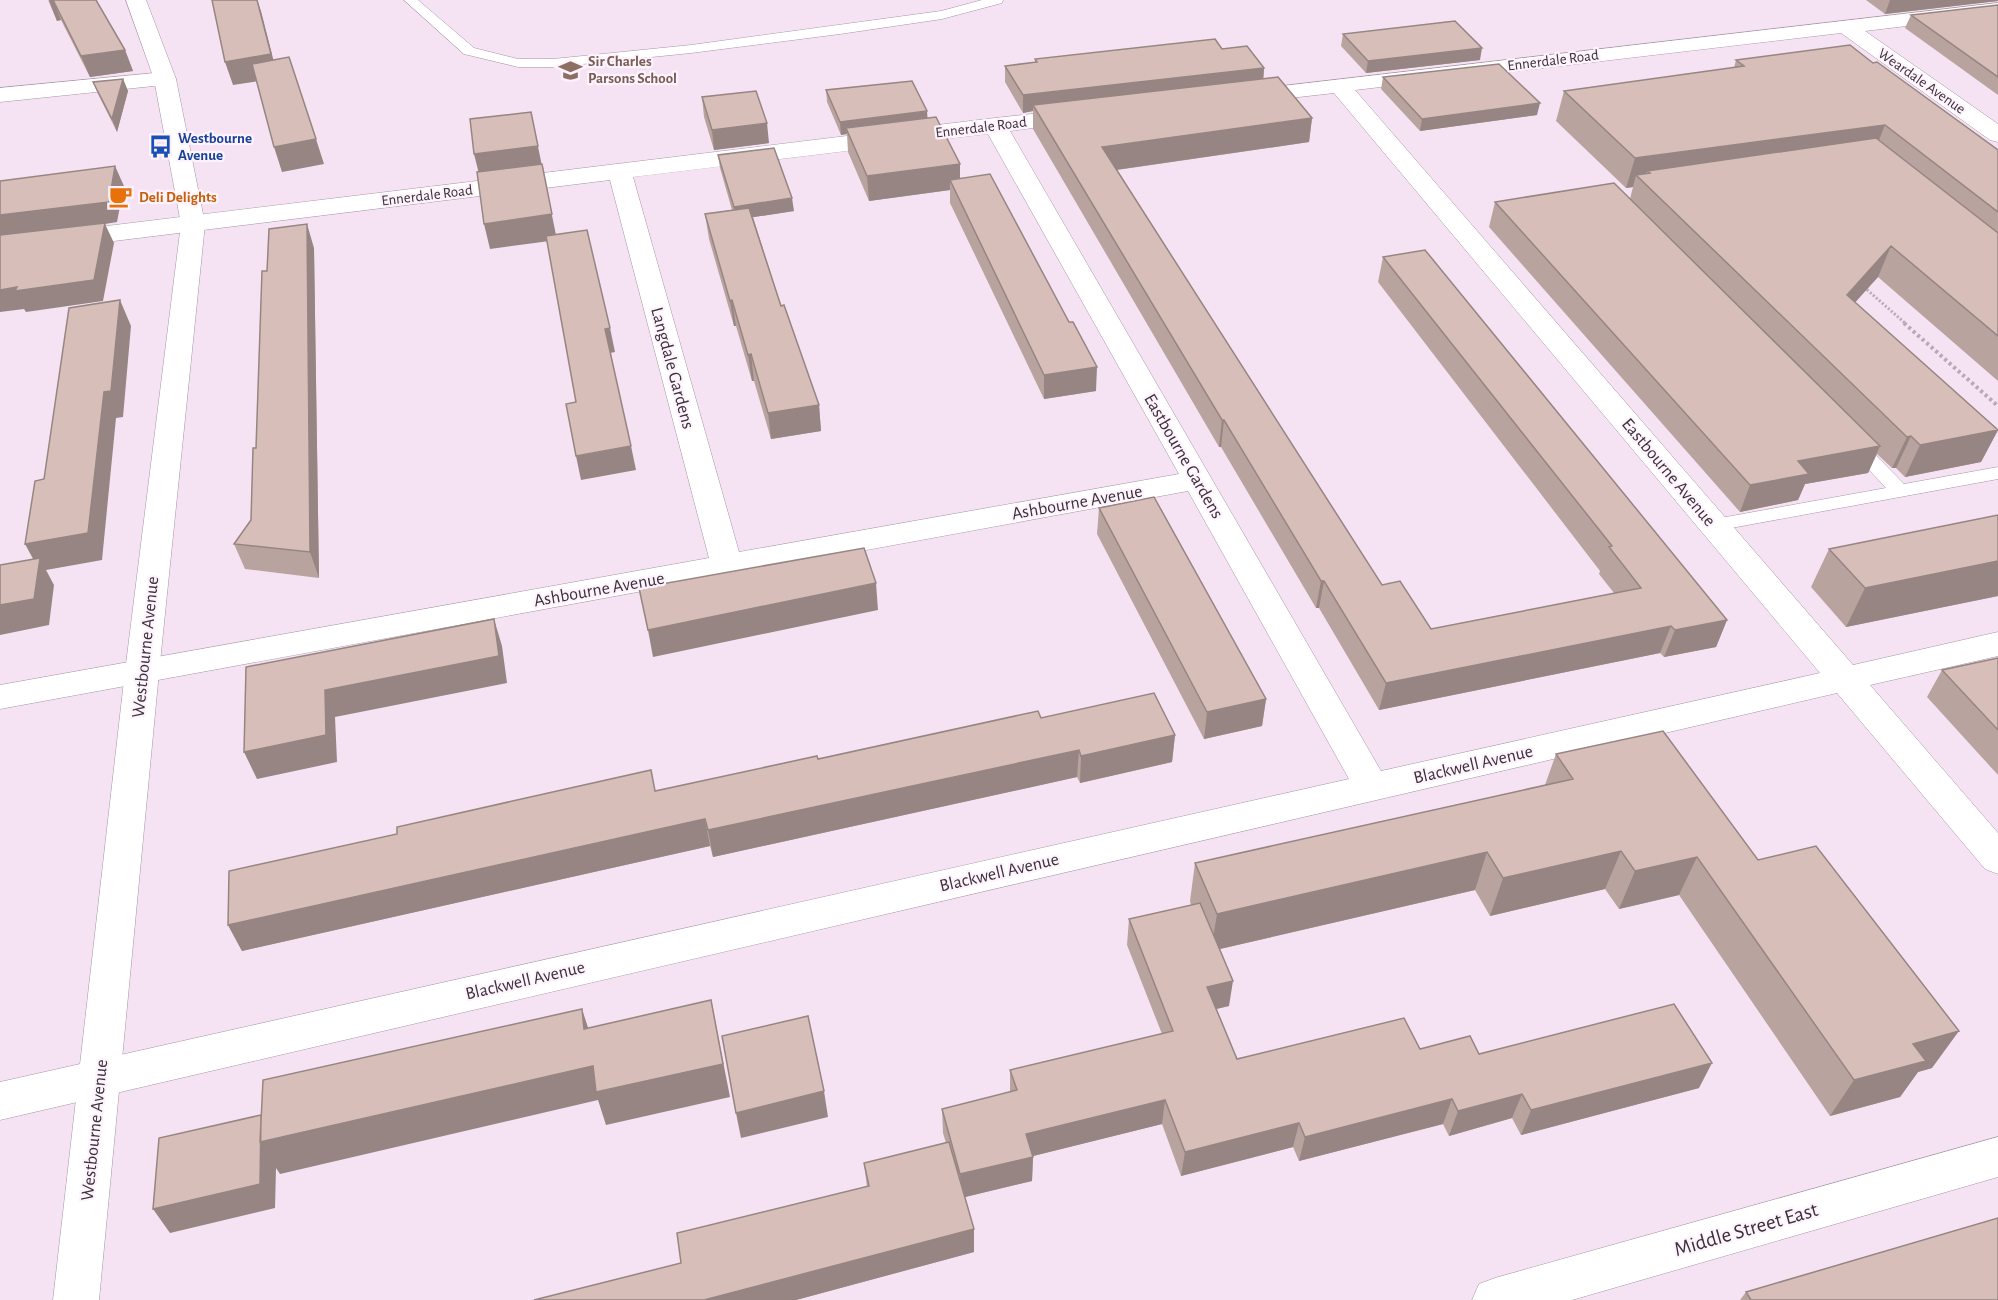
<svg xmlns="http://www.w3.org/2000/svg" width="1998" height="1300" viewBox="0 0 1998 1300" font-family="'Alegreya Sans',sans-serif">
<style>
.lines{fill:none;stroke-linecap:round;stroke-linejoin:round}
.service-casing{stroke:#a595a4;stroke-width:1}
.minor-casing{stroke:#a595a4;stroke-width:1}
.tertiary-casing{stroke:#a595a4;stroke-width:1}
.path-far1{stroke:#b8a9b7;stroke-width:3;stroke-dasharray:2 2;stroke-linecap:butt}
.path{stroke:#b8a9b7;stroke-width:4;stroke-dasharray:3 3;stroke-linecap:butt}
.service{fill:#fff;fill-rule:evenodd}
.minor{fill:#fff;fill-rule:evenodd}
.tertiary{fill:#fff;fill-rule:evenodd}
.wall{fill:#b9a39f}
.shaded-wall{fill:#968582}
.building{fill:#d7beb9;stroke:#968582;stroke-width:1.5}
.labels{text-anchor:middle;stroke-width:4.5;stroke-linejoin:round;paint-order:stroke}
.far-street-label{font-size:15px;fill:#393238;stroke:#fef3fd}
.far-education-label{font-size:15px;font-weight:bold;fill:#785e54;stroke:#fef3fd;text-anchor:start}
.far-transit-label{font-size:15px;font-weight:bold;fill:#164399;stroke:#fef3fd;text-anchor:start}
.far-food-label{font-size:15px;font-weight:bold;fill:#c56008;stroke:#fef3fd;text-anchor:start}
.street-label{font-size:18px;fill:#393238;stroke:#fef3fd}
.near-street-label{font-size:21px;fill:#393238;stroke:#fef3fd}
</style>
<rect width="100%" height="100%" fill="#f5e3f4"/>
<g class="lines">
<defs>
<path id="service" d="M404,0H418L474,48L518,59H553L691,45L941,11L982,0H1003L1002,3L942,19L840,34L691,53L553,67H518L464,54Z
M1854,438L1861,440L1904,484L1998,467V479L1715,531L1708,530L1705,525L1708,520L1715,519L1886,488L1845,444L1847,440Z"/>
<path id="minor" d="M1998,3V15L1865,31L1998,124V142L1990,140L1841,33L1355,90L1853,665L1998,632V656L1870,685L1998,833V874L1985,869L1837,693L0,1120V1082L1349,779L1188,491L0,709V685L709,558L610,180L0,255V239L995,118L1076,109L1084,111L1087,116L1084,121L1010,131L1381,771L1820,673L1334,93L1247,103L1239,101L1236,96L1239,91ZM988,134L1179,474L739,552L633,177Z
M165,72L173,74L176,79L173,84L0,102V88Z
M1998,1137V1177L1572,1300H1472L1479,1284L1495,1278Z"/>
<path id="tertiary" d="M126,0H146L176,79L205,224L159,672L99,1300H53L125,672L181,224L154,79Z"/>
</defs>
<use href="#service" class="service-casing"/>
<use href="#minor" class="minor-casing"/>
<use href="#tertiary" class="tertiary-casing"/>
<path class="path-far1" d="M1864,287L1906,324"/>
<path class="path" d="M1904,323L1998,406"/>
<use href="#service" class="service"/>
<use href="#minor" class="minor"/>
<use href="#tertiary" class="tertiary"/>
</g>
<path class="wall" d="M48,0L125,50L133,71L90,77L61,20L57,21Z
M1866,0H1998V1L1885,14Z
M1998,5V95L1905,28L1911,15Z
M1343,34L1480,60L1366,73L1341,46Z
M1222,49L1264,68L1263,79L1312,118L1309,142L1117,170L1382,585L1431,629L1614,593L1599,574L1600,571L1378,282L1383,257L1727,620L1716,647L1664,657L1660,653L1379,710L1319,608H1316L1221,447H1219L1033,129V111L1023,113L1005,82V66L1035,62V59Z
M1736,60L1873,63L1998,150V381L1878,277L1855,302L1998,430L1981,462L1905,477L1896,468H1892L1877,454L1868,473L1805,484L1798,500L1740,512L1489,227L1495,202L1630,199L1633,187L1626,188L1556,121L1564,91L1734,68Z
M1383,77L1537,115L1420,131L1381,89Z
M123,79L128,91L117,132L98,94L93,82Z
M826,90L928,118L960,164V178L1096,391L1044,399L950,203V190L869,201L848,152L847,134L841,135L827,102Z
M702,97L769,143L714,150L704,117Z
M718,155L794,211L753,217L781,306L819,405L821,431L771,439L754,381H752L736,326H734L709,239L705,214L732,210L720,168Z
M314,248L319,578L245,569L234,544L251,520L256,448L267,271Z
M1099,508L1266,699L1262,726L1204,739L1097,534Z
M1998,515V596L1846,627L1811,587L1829,549Z
M1998,658V775L1927,697L1942,670Z
M1041,718L1175,735L1172,762L1080,783L1077,777L713,857L710,846L242,951L228,925L656,791L818,759Z
M1556,754L1758,860L1932,1068L1918,1072L1900,1097L1830,1116L1679,895L1619,909L1605,889L1490,916L1475,890L1220,949L1229,1006L1216,1009L1237,1059L1420,1049L1479,1054L1699,1088L1521,1135L1512,1118L1449,1136L1443,1124L1299,1161L1293,1147L1181,1176L1162,1124L1033,1156L1032,1181L965,1197L974,1252L796,1300H534L681,1263L867,1187L864,1163L946,1143L943,1133L942,1109L1010,1092V1070L1162,1034L1127,945L1129,919L1191,905L1190,901L1195,863L1545,785Z
M1746,1292L1998,1300H1740Z"/>
<path class="shaded-wall" d="M49,0H53L61,20L57,21Z
M257,0L261,11L278,78L233,85L225,62Z
M1890,0H1998V1L1885,14Z
M1482,48L1480,60L1366,73L1368,61Z
M125,50L133,71L90,77L81,56Z
M1264,68L1263,85L1033,105V111L1023,113V95Z
M123,79L128,91L117,132L112,119Z
M1540,103L1537,115L1420,131L1422,119Z
M927,111L928,124L846,128L847,134L841,135L840,122Z
M531,112L557,240L490,249L484,224L480,178L474,154Z
M1312,118L1309,142L1101,172L1102,147Z
M767,123L769,143L714,150L712,130Z
M1885,125L1873,155L1650,173L1647,171L1644,183L1636,175L1633,187L1626,188L1635,158Z
M316,139L324,164L282,172L274,147Z
M960,164V189L950,180V190L869,201L867,176Z
M115,166L124,186L117,222L105,224L114,243L103,301L26,312L24,309L0,312V215Z
M792,198L794,211L735,220L734,207Z
M307,224L314,248L319,578L310,552Z
M1891,246L1878,277L1834,326L1847,295Z
M120,300L131,326L123,417L116,418L102,560L46,570L54,585L49,625L0,635V605L38,568L25,544L104,392Z
M732,300L736,326H734L730,301Z
M610,328L615,352L610,353L605,329Z
M751,354L754,381H752L748,355Z
M1097,367L1096,391L1044,399V375Z
M819,405L821,431L771,439L768,413Z
M1222,420H1224L1221,447H1219Z
M1998,430L1981,462L1905,477L1920,445Z
M1911,436L1896,468H1892L1907,437Z
M631,446L636,470L581,480L576,456Z
M1880,446L1868,473L1805,484L1798,500L1740,512L1750,485L1798,461Z
M1998,561V596L1846,627L1865,588Z
M1321,581H1324L1319,608H1316Z
M876,583L878,610L653,657L648,630Z
M494,619L502,646L507,683L335,717L337,762L257,779L244,752L325,690Z
M1727,620L1716,647L1664,657L1675,630Z
M1671,626L1660,653L1379,710L1386,683Z
M1266,699L1262,726L1204,739L1207,712Z
M1175,735L1172,762L1080,783L1081,756Z
M1079,750L1077,777L713,857L708,830Z
M705,819L710,846L242,951L228,925Z
M1621,851L1605,889L1490,916L1503,878Z
M1487,852L1475,890L1211,951L1217,914Z
M1697,857L1679,895L1619,909L1635,871Z
M1233,981L1229,1006L1203,1012L1207,987Z
M711,1000L730,1097L606,1125L598,1100L280,1174L276,1168L275,1208L170,1233L153,1209L260,1142Z
M582,1009L593,1043L584,1029Z
M1959,1031L1932,1068L1918,1072L1900,1097L1830,1116L1854,1080L1913,1044Z
M1712,1063L1699,1088L1521,1135L1531,1110Z
M824,1091L828,1117L741,1138L736,1113Z
M1522,1094L1512,1118L1449,1136L1458,1111Z
M1452,1099L1443,1124L1299,1161L1305,1137Z
M1165,1100L1162,1124L1025,1158L1026,1134Z
M1299,1123L1293,1147L1181,1176L1185,1152Z
M1033,1157L1032,1181L961,1198L960,1174Z
M974,1229V1252L796,1300H704Z"/>
<path class="building" d="M53,0H96L125,50L81,56Z
M212,0H257L271,54L225,62Z
M1998,5V77L1911,15Z
M1455,21L1482,48L1368,61L1343,34Z
M1215,39L1222,49L1247,46L1264,68L1023,95L1005,66L1037,62L1035,59Z
M1850,45L1873,63L1877,62L1998,150V212L1885,125L1635,158L1564,91L1744,66L1736,60Z
M289,57L316,139L274,147L252,64Z
M1499,64L1540,103L1422,119L1383,77Z
M1278,77L1312,118L1102,147L1382,585L1400,581L1431,629L1641,588L1609,547L1612,546L1383,257L1425,250L1727,620L1675,630L1671,626L1386,683L1324,581H1321L1224,420H1222L1033,105Z
M123,79L112,119L93,82Z
M912,81L927,111L840,122L826,90Z
M756,91L767,123L712,130L702,97Z
M531,112L538,146L474,154L470,119Z
M936,117L960,164L867,176L846,128Z
M1876,138L1998,233V336L1891,246L1847,295L1998,430L1920,445L1911,436L1907,437L1636,175L1650,173L1647,171Z
M774,148L792,198L734,207L718,155Z
M542,164L552,214L484,224L477,172Z
M115,166L109,202L0,215V181Z
M990,174L1069,322H1073L1097,367L1044,375L950,180Z
M1614,183L1880,446L1798,461L1809,474L1750,485L1495,202Z
M749,208L781,306L784,305L819,405L768,413L751,354L748,355L732,300L730,301L705,214Z
M105,223L94,280L15,291L17,287L0,290V235Z
M307,224L310,552L234,544L251,520L253,448H256L262,271H267L269,229Z
M587,230L610,328L605,329L631,446L576,456L566,404L576,402L546,236Z
M120,300L111,391L104,392L88,533L25,544L35,481L44,479L69,308Z
M1154,497L1266,699L1207,712L1099,508Z
M1998,515V561L1865,588L1829,549Z
M864,548L876,583L648,630L639,588Z
M40,558L34,599L0,605V565Z
M494,619L499,656L325,690L326,735L244,752L246,667Z
M1998,658V730L1942,670Z
M1154,693L1175,735L1081,756L1079,750L708,830L705,819L228,925L229,871L397,834V827L651,770L655,791L817,756L818,759L1038,711L1041,718Z
M1663,731L1758,860L1816,846L1959,1031L1913,1044L1926,1061L1854,1080L1697,857L1635,871L1621,851L1503,878L1487,852L1217,914L1195,863L1573,779L1556,754Z
M1200,903L1233,981L1207,987L1237,1059L1404,1018L1420,1049L1470,1036L1479,1054L1674,1004L1712,1063L1531,1110L1522,1094L1458,1111L1452,1099L1305,1137L1299,1123L1185,1152L1165,1100L1026,1134L1033,1157L960,1174L942,1109L1017,1090L1010,1070L1173,1031L1129,919Z
M711,1000L723,1064L596,1092L593,1066L260,1142L263,1080L582,1009L584,1029Z
M808,1016L824,1091L736,1113L722,1036Z
M261,1115L260,1184L153,1209L159,1138Z
M949,1142L974,1229L704,1300H534L681,1263L677,1233L869,1186L864,1163Z
M1998,1218V1300H1751L1746,1292Z"/>
<defs>
<symbol id="school-bare" viewBox="-9 -9 18 18"><path d="M0-5L7-2L0 1L-7-2ZM-4 1L0 2.5L4 1V4Q0 6-4 4Z" fill="#8d6e63" stroke="#fef3fd" stroke-width="2.5" paint-order="stroke"/></symbol>
<symbol id="bus-bare" viewBox="-9 -9 18 18"><path d="M-5-6H5V4H4V6H2V4H-2V6H-4V4H-5ZM-3.5-4V0h7V-4ZM-3.5 1.2v1.5H-2V1.2ZM2 1.2v1.5H3.5V1.2Z" fill="#1a4fb4" stroke="#fef3fd" stroke-width="2.5" paint-order="stroke"/></symbol>
<symbol id="cafe-bare" viewBox="-9 -9 18 18"><path d="M-5.5-4.5H6V0H3Q3 3.5 0 3.5H-2.5Q-5.5 3.5-5.5 0ZM3-3.2v2h1.7v-2ZM-6 4.5H4V6H-6Z" fill="#e8710a" stroke="#fef3fd" stroke-width="2.5" paint-order="stroke"/></symbol>
</defs>
<g fill-rule="evenodd">
<use href="#school-bare" x="554" y="54" width="33" height="33"/>
<use href="#bus-bare" x="144" y="130" width="33" height="33"/>
<use href="#cafe-bare" x="104" y="180" width="33" height="33"/>
</g>
<g class="labels">
<g class="far-street-label">
<text transform="translate(1553 60) rotate(-7)" y="5">Ennerdale Road</text>
<text transform="translate(1922 81) rotate(35)" y="5">Weardale Avenue</text>
<text transform="translate(981 127) rotate(-7)" y="5">Ennerdale Road</text>
<text transform="translate(427 195) rotate(-7)" y="5">Ennerdale Road</text>
</g>
<g class="far-education-label">
<text x="588" y="66">Sir Charles<tspan x="588" dy="17">Parsons School</tspan></text>
</g>
<g class="far-transit-label">
<text x="178" y="143">Westbourne<tspan x="178" dy="17">Avenue</tspan></text>
</g>
<g class="far-food-label">
<text x="139" y="202">Deli Delights</text>
</g>
<g class="street-label">
<text transform="translate(673 368) rotate(75)" y="6">Langdale Gardens</text>
<text transform="translate(1184 456) rotate(60)" y="6">Eastbourne Gardens</text>
<text transform="translate(1669 472) rotate(50)" y="6">Eastbourne Avenue</text>
<text transform="translate(1077 502) rotate(-10)" y="6">Ashbourne Avenue</text>
<text transform="translate(599 589) rotate(-10)" y="6">Ashbourne Avenue</text>
<text transform="translate(145 647) rotate(-84)" y="6">Westbourne Avenue</text>
<text transform="translate(1473 764) rotate(-13)" y="6">Blackwell Avenue</text>
<text transform="translate(999 872) rotate(-13)" y="6">Blackwell Avenue</text>
<text transform="translate(525 980) rotate(-13)" y="6">Blackwell Avenue</text>
<text transform="translate(94 1130) rotate(-84)" y="6">Westbourne Avenue</text>
</g>
<g class="near-street-label">
<text transform="translate(1746 1229) rotate(-16)" y="7">Middle Street East</text>
</g>
</g>
</svg>
